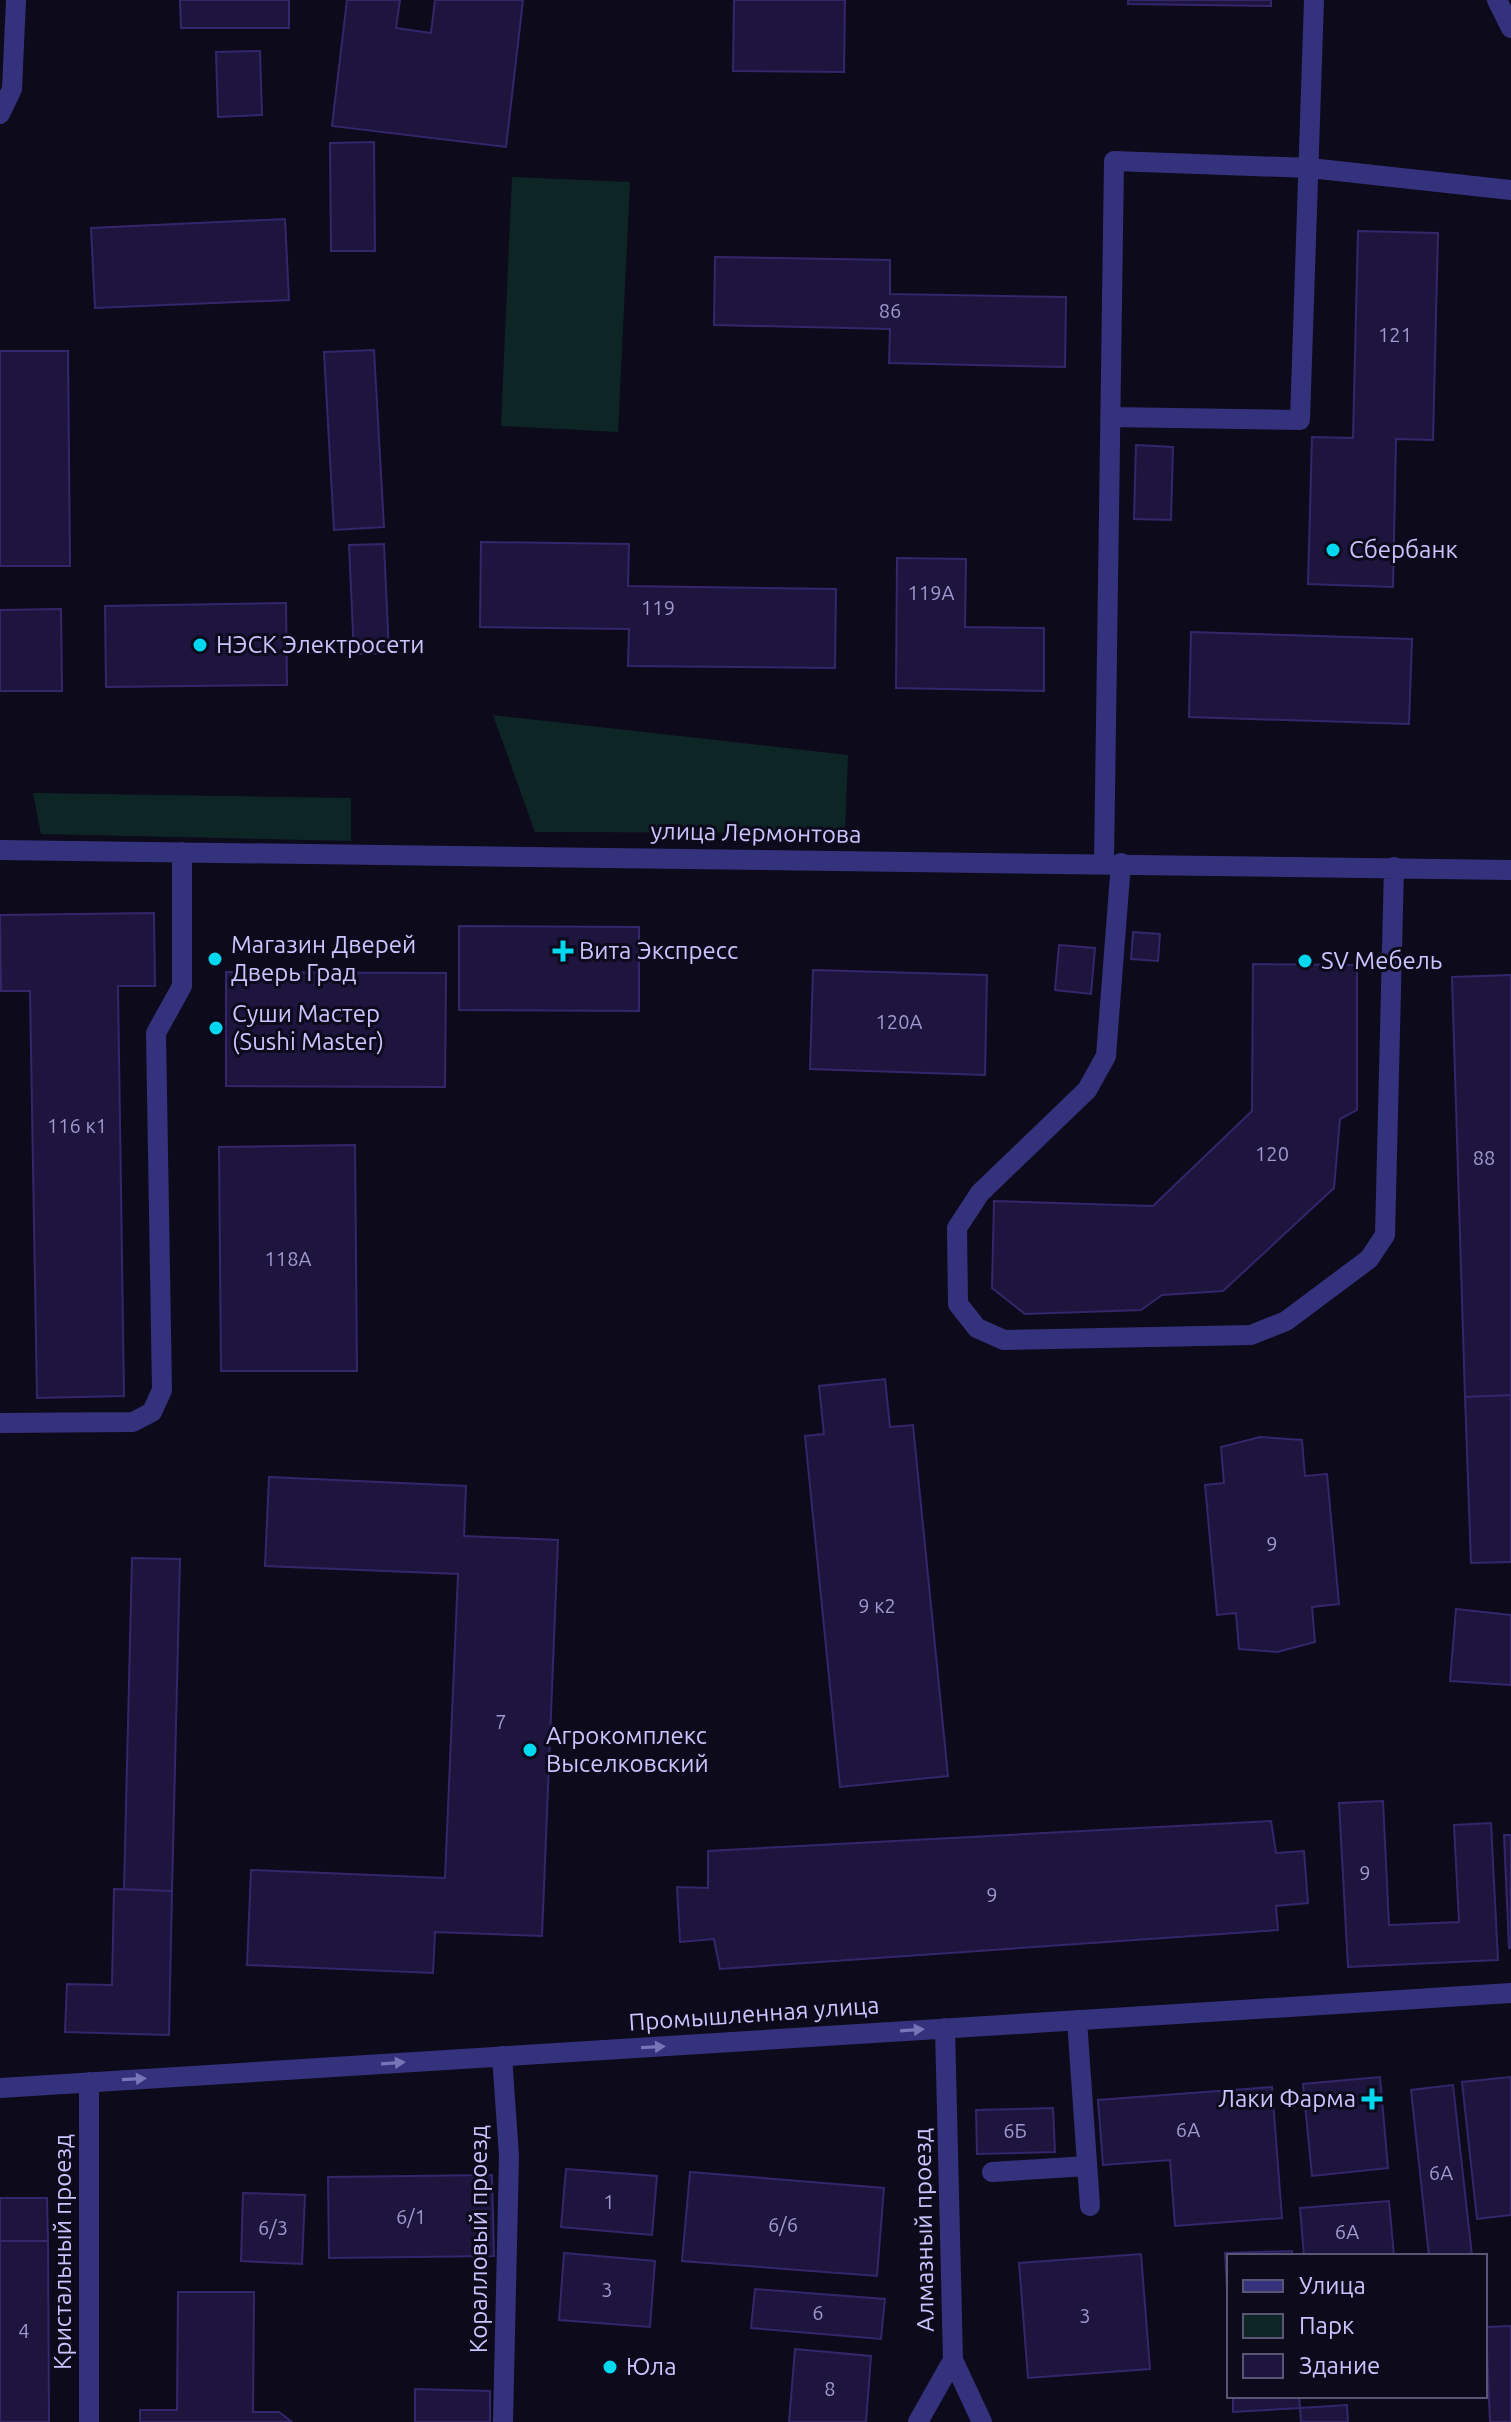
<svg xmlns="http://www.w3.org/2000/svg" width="1511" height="2422" viewBox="0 0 1511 2422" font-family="Ubuntu,sans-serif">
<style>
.green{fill:#0d2625}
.building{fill:#1d153e;stroke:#34266b;stroke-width:2}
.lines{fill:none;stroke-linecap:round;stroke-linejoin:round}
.minor{stroke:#35327d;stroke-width:20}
.oneway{fill:#7874b8}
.poi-dot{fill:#00d8f0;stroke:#0d0a1c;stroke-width:3}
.labels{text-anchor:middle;stroke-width:6;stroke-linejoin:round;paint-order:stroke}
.number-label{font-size:20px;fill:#a099cf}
.poi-label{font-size:24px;fill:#cbc5ff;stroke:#0d0a1c;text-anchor:start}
.street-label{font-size:24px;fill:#cbc5ff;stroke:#0d0a1c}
</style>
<rect width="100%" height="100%" fill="#0d0a1c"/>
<path class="green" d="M512,177L630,182L618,432L501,426Z
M493,715L848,755L845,833L535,832Z
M33,793L351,798V841L41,834Z"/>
<path class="building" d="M180,0H289V28H181Z
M347,0H400L396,28L431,33L435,0H523L506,147L332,126Z
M734,0H845L844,72L733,71Z
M1128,0H1271V6L1128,4Z
M260,51L262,115L218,117L216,52Z
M374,142L375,251H331L330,143Z
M285,219L289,300L95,308L91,228Z
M1358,231L1438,233L1433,440L1396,439L1393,587L1308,584L1312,437L1353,438Z
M715,257L890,260V294L1066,297L1065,367L889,363L890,329L714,325Z
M374,350L384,527L334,530L324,352Z
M0,351H68L70,566H0Z
M1136,445L1173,447L1171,520L1134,519Z
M481,542L629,544L628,586L836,589L835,668L628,666L629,629L480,627Z
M384,544L389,653L354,654L349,545Z
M897,558L966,559L965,627L1044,628V691L896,688Z
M286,603L287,685L106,687L105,606Z
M61,609L62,691H0V610Z
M1191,632L1412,639L1409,724L1189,717Z
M154,913L155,986H118L124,1396L37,1398L30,991H1L0,915Z
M459,926L639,927V1011L459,1010Z
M1133,932L1160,934L1158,961L1131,959Z
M1059,945L1095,948L1091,994L1055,990Z
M1253,964L1357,965V1110L1340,1119L1334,1188L1223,1291L1162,1295L1141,1310L1025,1314L992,1288L994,1201L1153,1206L1252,1111Z
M813,970L987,975L985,1075L810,1069Z
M226,972L446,973L445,1087L226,1086Z
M1511,975V1395L1465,1397L1452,977Z
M355,1145L357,1371H221L219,1147Z
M885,1379L890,1427L913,1425L948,1776L840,1787L805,1436L824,1434L819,1386Z
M1511,1395V1562L1471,1563L1465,1397Z
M1260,1437L1302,1440L1305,1476L1327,1474L1339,1604L1312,1607L1315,1642L1277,1652L1239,1649L1236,1613L1217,1615L1205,1485L1224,1483L1221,1447Z
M269,1477L466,1486L464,1536L558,1540L542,1936L435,1932L433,1973L247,1965L251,1870L445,1878L458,1574L265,1566Z
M132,1558L180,1559L172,1891L124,1889Z
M1456,1609L1511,1615V1685L1450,1681Z
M1383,1801L1389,1925L1459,1922L1454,1825L1491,1823L1498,1960L1348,1967L1339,1803Z
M1271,1821L1276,1853L1304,1851L1308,1903L1276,1906L1278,1930L720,1969L714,1939L680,1942L677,1887L708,1888V1851Z
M1504,1835H1511V1948H1509Z
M114,1889L172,1891L169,2035L65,2032L67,1984L112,1985Z
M1380,2077L1388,2168L1312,2176L1303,2084Z
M1511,2077V2215L1477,2219L1462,2082Z
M1453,2085L1472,2256H1429L1411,2090Z
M1272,2087L1282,2218L1175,2226L1170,2160L1103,2165L1098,2100Z
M1053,2108L1055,2152L977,2154L976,2110Z
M566,2169L657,2176L652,2235L561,2227Z
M690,2172L884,2188L877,2276L682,2261Z
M492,2175L494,2256L329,2258L328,2177Z
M243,2193L305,2195L302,2264L241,2261Z
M0,2198H47L48,2241H0Z
M1389,2201L1394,2256H1304L1300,2208Z
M0,2241H48L49,2422H0Z
M1292,2251V2256H1229V2325L1225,2253Z
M564,2253L655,2261L650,2327L559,2320Z
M1141,2254L1150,2369L1028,2378L1019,2263Z
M755,2289L885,2299L881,2339L751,2328Z
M178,2292H254L253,2412H279L292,2422H140V2410H177Z
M1511,2326V2422H1490L1486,2327Z
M795,2349L871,2356L866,2422H789Z
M415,2389L490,2391V2422H415Z
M1233,2396H1299L1300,2408L1233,2412Z
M1347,2405L1348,2422H1301L1300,2408Z"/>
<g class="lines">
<path class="minor" d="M1497,0L1511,28
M0,114L12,89L16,0
M1110,417L1300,420L1314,0
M0,850L1511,870
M1104,863L1114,161L1310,168L1511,190
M1121,863L1106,1056L1087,1090L980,1193L957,1228L958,1304L977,1328L1004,1340L1251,1335L1286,1321L1369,1259L1385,1235L1394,867
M0,1423L133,1422L152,1412L162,1390L156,1033L182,986V852
M1077,2020L1090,2206
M502,2056L509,2156L503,2422
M0,2088L1511,1993
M992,2172L1087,2166
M953,2360L982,2422
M89,2422V2082
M918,2422L953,2360L945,2028"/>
</g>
<defs><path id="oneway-solid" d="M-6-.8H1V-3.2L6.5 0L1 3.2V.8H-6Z" transform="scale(2)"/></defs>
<g class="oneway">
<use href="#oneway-solid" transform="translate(912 2030) rotate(-4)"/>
<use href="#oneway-solid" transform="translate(653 2047) rotate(-3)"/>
<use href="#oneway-solid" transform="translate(393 2063) rotate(-4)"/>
<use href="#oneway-solid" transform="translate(134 2079) rotate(-3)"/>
</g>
<g class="poi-dot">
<circle cx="1333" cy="550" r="8"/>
<circle cx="200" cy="645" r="8"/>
<path d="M559 939h8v8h8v8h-8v8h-8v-8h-8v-8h8z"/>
<circle cx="215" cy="959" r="8"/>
<circle cx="1305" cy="961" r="8"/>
<circle cx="216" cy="1028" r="8"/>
<circle cx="530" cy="1750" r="8"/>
<path d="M1368 2087h8v8h8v8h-8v8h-8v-8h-8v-8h8z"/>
<circle cx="610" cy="2367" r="8"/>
</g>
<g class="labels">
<g class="number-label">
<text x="890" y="318">86</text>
<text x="1395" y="342">121</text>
<text x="931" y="600">119А</text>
<text x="658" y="615">119</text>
<text x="899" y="1029">120А</text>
<text x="77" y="1133">116 к1</text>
<text x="1272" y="1161">120</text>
<text x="1484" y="1165">88</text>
<text x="288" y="1266">118А</text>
<text x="1272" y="1551">9</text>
<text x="877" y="1613">9 к2</text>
<text x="501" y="1729">7</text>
<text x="1365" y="1880">9</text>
<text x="992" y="1902">9</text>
<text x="1188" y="2137">6А</text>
<text x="1015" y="2138">6Б</text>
<text x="1441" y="2180">6А</text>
<text x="609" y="2209">1</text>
<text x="411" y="2224">6/1</text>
<text x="783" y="2232">6/6</text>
<text x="273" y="2235">6/3</text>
<text x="1347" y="2239">6А</text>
<text x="607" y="2297">3</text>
<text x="818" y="2320">6</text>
<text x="1085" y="2323">3</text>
<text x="24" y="2338">4</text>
<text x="830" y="2396">8</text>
</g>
<g class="poi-label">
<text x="1349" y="558">Сбербанк</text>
<text x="216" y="653">НЭСК Электросети</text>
<text x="231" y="953">Магазин Дверей<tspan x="231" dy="28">Дверь Град</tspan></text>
<text x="579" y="959">Вита Экспресс</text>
<text x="1321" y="969">SV Мебель</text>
<text x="232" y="1022">Суши Мастер<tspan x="232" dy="28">(Sushi Master)</tspan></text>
<text x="546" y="1744">Агрокомплекс<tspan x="546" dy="28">Выселковский</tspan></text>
<text x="1356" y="2107" text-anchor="end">Лаки Фарма</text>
<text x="626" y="2375">Юла</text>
</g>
<g class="street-label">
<text transform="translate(756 833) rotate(1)" y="8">улица Лермонтова</text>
<text transform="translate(754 2014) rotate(-4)" y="8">Промышленная улица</text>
<text transform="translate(924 2230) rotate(-91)" y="8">Алмазный проезд</text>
<text transform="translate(479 2239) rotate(-90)" y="8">Коралловый проезд</text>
<text transform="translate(63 2252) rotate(-90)" y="8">Кристальный проезд</text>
</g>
</g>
<rect x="1227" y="2254" width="260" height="144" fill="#0d0a1c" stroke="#595577" stroke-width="2"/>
<rect x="1243" y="2280" width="40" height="12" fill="#35327d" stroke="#595577" stroke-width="2"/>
<text x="1299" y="2294" font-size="24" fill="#cbc5ff">Улица</text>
<rect x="1243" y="2314" width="40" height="24" fill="#0d2625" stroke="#595577" stroke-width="2"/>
<text x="1299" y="2334" font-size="24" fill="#cbc5ff">Парк</text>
<rect x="1243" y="2354" width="40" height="24" fill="#1d153e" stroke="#595577" stroke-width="2"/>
<text x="1299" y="2374" font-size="24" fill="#cbc5ff">Здание</text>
</svg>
